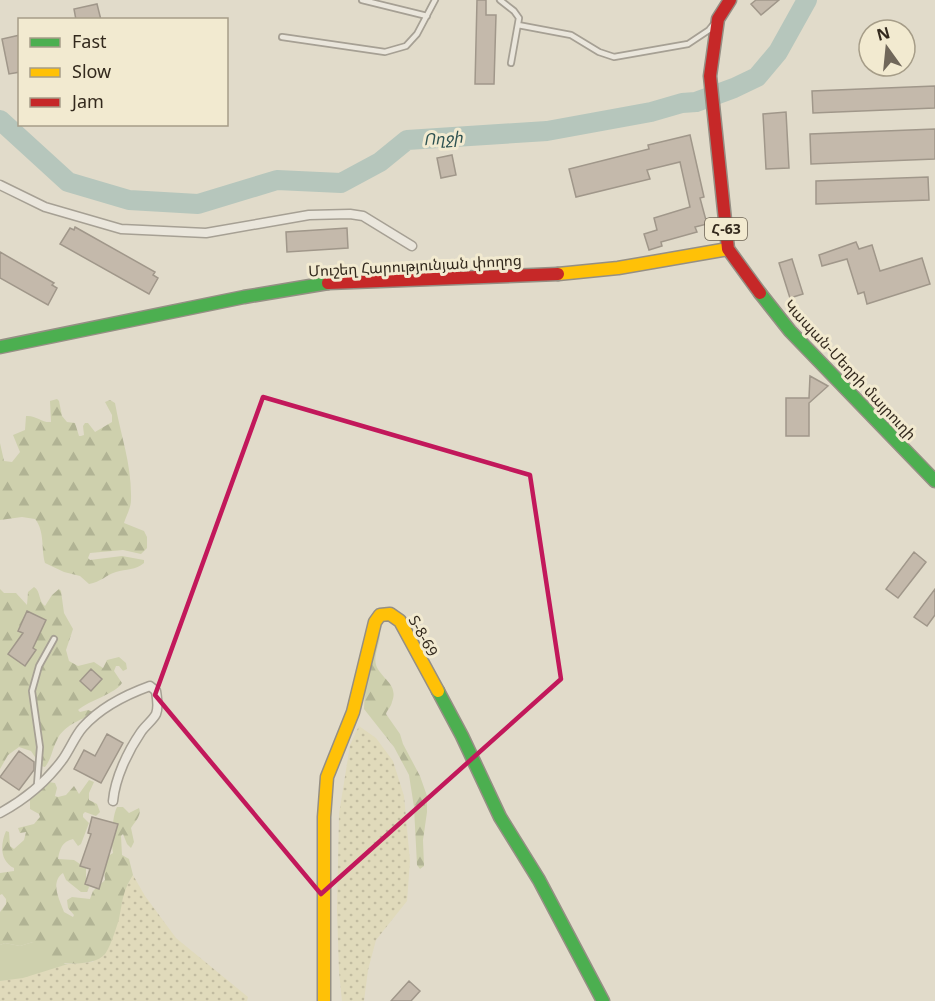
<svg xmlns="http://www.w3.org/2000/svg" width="935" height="1001" viewBox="0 0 935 1001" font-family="Georgia,'Noto Sans Armenian',serif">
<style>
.farmland{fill:url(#farmland-dots)}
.green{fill:#ced0ad}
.forest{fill:url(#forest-firs)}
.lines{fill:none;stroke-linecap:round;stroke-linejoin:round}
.river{stroke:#b6c6bc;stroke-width:20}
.building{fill:#c4b9ab;stroke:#a0978a;stroke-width:1.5}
.lane-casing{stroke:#a6a094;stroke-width:8}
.street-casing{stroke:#a6a094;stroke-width:11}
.fast-casing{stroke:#958f84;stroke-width:15}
.slow-casing{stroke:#958f84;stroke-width:15}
.jam-casing{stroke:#958f84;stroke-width:15}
.lane{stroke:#eae6dc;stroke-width:4.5}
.street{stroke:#eae6dc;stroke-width:8}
.fast{stroke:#4caf50;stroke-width:12}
.slow{stroke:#ffc107;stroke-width:12}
.jam{stroke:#c62828;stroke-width:12}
.marked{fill:none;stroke:#c2185b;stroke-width:4.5;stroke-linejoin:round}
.labels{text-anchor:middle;stroke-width:6;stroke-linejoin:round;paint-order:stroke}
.shield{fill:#f2ead0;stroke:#6c6353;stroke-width:1.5}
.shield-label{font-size:14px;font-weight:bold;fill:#33291d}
.street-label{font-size:15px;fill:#33291d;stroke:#f2ead0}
.water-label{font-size:16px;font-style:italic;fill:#2e5251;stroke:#f2ead0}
</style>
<defs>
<pattern id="farmland-dots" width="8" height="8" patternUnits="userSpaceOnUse" patternTransform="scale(1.5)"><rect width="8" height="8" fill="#e0dabb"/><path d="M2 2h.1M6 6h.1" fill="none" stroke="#c1bba0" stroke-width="1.8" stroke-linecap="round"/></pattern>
<pattern id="forest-firs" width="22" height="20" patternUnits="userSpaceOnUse" patternTransform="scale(1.5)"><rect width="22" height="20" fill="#ced0ad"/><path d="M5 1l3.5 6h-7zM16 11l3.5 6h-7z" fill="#b1b394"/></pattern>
</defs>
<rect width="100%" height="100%" fill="#e1dbca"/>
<path class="farmland" d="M359,726L376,738L393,761L404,796L410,861L407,901L376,940L368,970L364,1001H342L339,972L337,910L339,814L350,745Z
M133,875L145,896L176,938L248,997L247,1001H0V981L23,977L68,964L93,962L118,920L124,891Z"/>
<path class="green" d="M33,942L65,964H68L23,978L0,981V945L5,943L20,946Z"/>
<path class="forest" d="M57,399L59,401L62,416L67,422L75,423L79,436H81L84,435L83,426L85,423H88L95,432L112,422V415L105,402L110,400L115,403C121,437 132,465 131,500C131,508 126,516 124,523L144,531L147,537V548L141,554L123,550L90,553L88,558L90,560L122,556L144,560V563C136,570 126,569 116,572C106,575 101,582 89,584L80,576L64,572L45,563C41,549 45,531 35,519L22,517L0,520V443L4,461L12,462L20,452L13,435L25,430L26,416C36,415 42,423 51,422L50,401Z
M34,587C41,591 38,601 45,606L52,595L59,589L61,591L64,613L73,629L66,650L69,661L78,666L94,662L103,668L107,660L119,657L126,663L127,669L123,671L119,666H116L114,671L122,683C115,694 90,700 78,710L80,712L88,710L93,712V714C80,720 63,726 57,740C52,749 52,758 45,767L41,766L31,751L19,747L8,755L0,769V589L4,593H16L27,605L28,592Z
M377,631L380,632C381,642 373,655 376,665C381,679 399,684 392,702C391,707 387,710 386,714L400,734L403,744L420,776L427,796V812L423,840L424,866L420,869L417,865L414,807L409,775L394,747L364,709L365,685Z
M89,780L94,782L89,793V800L97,804L100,812L96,816L85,812L83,814V817L89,823L81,844L78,846L73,839C62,842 60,848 58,859L74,860L86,868V879L89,887L87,892H81L66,880L63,873C50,882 59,899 64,912L73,917L74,915L68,908L67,900L72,897L90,899L93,891L105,880L104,869L100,861L113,853C111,843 112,816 117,807H123L129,813L139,808C142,815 135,822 131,828L134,842L131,848L127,844L123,834L121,836L122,855L129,859L133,875C122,893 123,900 119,919C117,926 110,948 105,954C93,968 59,963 42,961L35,953L33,942L20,946L5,943L0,945V912L6,904V899L2,894L0,895V873L14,871V868C0,861 0,845 6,831L9,832L10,846L14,849L24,840L26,832L20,833L18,828L34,824L40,817L39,814L30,809V800L49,782L55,783L57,788L55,796L58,797L66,795L74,786L79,794Z"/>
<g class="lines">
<path class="river" d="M0,120L68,182L129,200L198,204L277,180L341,183L380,162L407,140L547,131L651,112L682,103L696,102L734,88L757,77L778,52L807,0"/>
</g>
<path class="building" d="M477,0H486V15H496L494,84H475Z
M756,0H779L761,15L751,4Z
M97,4L101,20H76L74,9Z
M20,35V72L9,74L2,39Z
M935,86V108L813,113L812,91Z
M786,112L789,168L766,169L763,114Z
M935,129V159L811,164L810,134Z
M690,135L704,197L700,198L707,224L695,227L697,232L661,242L662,246L649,250L644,234L657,230L654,218L690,207L680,162L647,170L650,179L576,197L569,169L649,149L648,145Z
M452,155L456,175L441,178L437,158Z
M928,177L929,200L816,204V181Z
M75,227L155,272L153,275L158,278L149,294L60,244L70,228L74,230Z
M347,228L348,248L287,252L286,232Z
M856,242L859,249L872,245L880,271L922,258L930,284L867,304L864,292L858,294L847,259L822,266L819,255Z
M0,252L54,283L52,285L57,288L48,305L0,278Z
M792,259L803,294L790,298L779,263Z
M810,376L828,386L809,403V436H786V398H809Z
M914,552L926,562L898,598L886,589Z
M935,589V615L927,626L914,617Z
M27,611L46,620L33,648L36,650L25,666L8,654L23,633L18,631Z
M91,669L102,679L91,691L80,681Z
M107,734L123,743L101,783L74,769L84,750L95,756Z
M19,751L34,762V770L19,790L0,777Z
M92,817L118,824L99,889L85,884L90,869L80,866L91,834L88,833Z
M409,981L420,991L411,1001H391Z"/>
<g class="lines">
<defs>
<path id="lane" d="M362,0L427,16
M500,0L514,11L519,18L511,63
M518,25L571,35L599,52L614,57L688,44L709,30L713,25
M282,37L385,52L406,46L417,34L435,0
M37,785L40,747L32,691L39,666L54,639"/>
<path id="street" d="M0,185L45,207L121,229L206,233L309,215L350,214L363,216L412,246
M0,813C24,800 47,781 63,759C70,749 75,736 83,727C101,707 125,695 150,686L156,691C157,698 159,707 156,714C153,720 145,726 141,732C128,751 115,778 113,801"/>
<path id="fast" d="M760,293L790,331L935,481
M0,347L244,297L328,283
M438,691L462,736L500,817L539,880L603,1001"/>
<path id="slow" d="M558,274L618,268L728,249
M324,1001V817L327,777L353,712L375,622L380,615L390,614L400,621L438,691"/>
<path id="jam" d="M730,0L718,19L710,76L728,249L760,293
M328,283L558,274"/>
</defs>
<use href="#lane" class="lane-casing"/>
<use href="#street" class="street-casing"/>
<use href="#fast" class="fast-casing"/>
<use href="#slow" class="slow-casing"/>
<use href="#jam" class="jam-casing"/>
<use href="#lane" class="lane"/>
<use href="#street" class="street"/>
<use href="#fast" class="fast"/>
<use href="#slow" class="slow"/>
<use href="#jam" class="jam"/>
</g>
<path class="marked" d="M263,397L530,475L561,679L321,894L155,695Z"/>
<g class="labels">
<rect class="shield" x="705" y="218" width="42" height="22" rx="4.5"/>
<g class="shield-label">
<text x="726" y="234">Հ-63</text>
</g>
<g class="street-label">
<text transform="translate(415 266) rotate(-3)" y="5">Մուշեղ Հարությունյան փողոց</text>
<text transform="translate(850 370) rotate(47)" y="5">Կապան-Մեղրի մայրուղի</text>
<text transform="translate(423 636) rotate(61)" y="5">Տ-8-69</text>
</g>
<g class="water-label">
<text transform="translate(443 138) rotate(-4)" y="6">Ողջի</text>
</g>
</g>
<rect x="18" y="18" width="210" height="108" fill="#f2ead0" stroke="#a69d88" stroke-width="1.5"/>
<rect x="30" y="38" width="30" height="9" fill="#4caf50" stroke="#a69d88" stroke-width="1.5"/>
<text x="72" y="48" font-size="18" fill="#33291d">Fast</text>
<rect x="30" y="68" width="30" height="9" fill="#ffc107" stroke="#a69d88" stroke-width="1.5"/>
<text x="72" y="78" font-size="18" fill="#33291d">Slow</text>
<rect x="30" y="98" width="30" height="9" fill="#c62828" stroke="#a69d88" stroke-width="1.5"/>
<text x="72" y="108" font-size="18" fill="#33291d">Jam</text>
<g transform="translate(887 48) rotate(345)"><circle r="28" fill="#f2ead0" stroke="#a69d88" stroke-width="1.5"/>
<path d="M0-4.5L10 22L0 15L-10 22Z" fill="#70675a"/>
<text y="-9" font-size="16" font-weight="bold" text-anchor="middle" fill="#33291d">N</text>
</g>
</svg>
